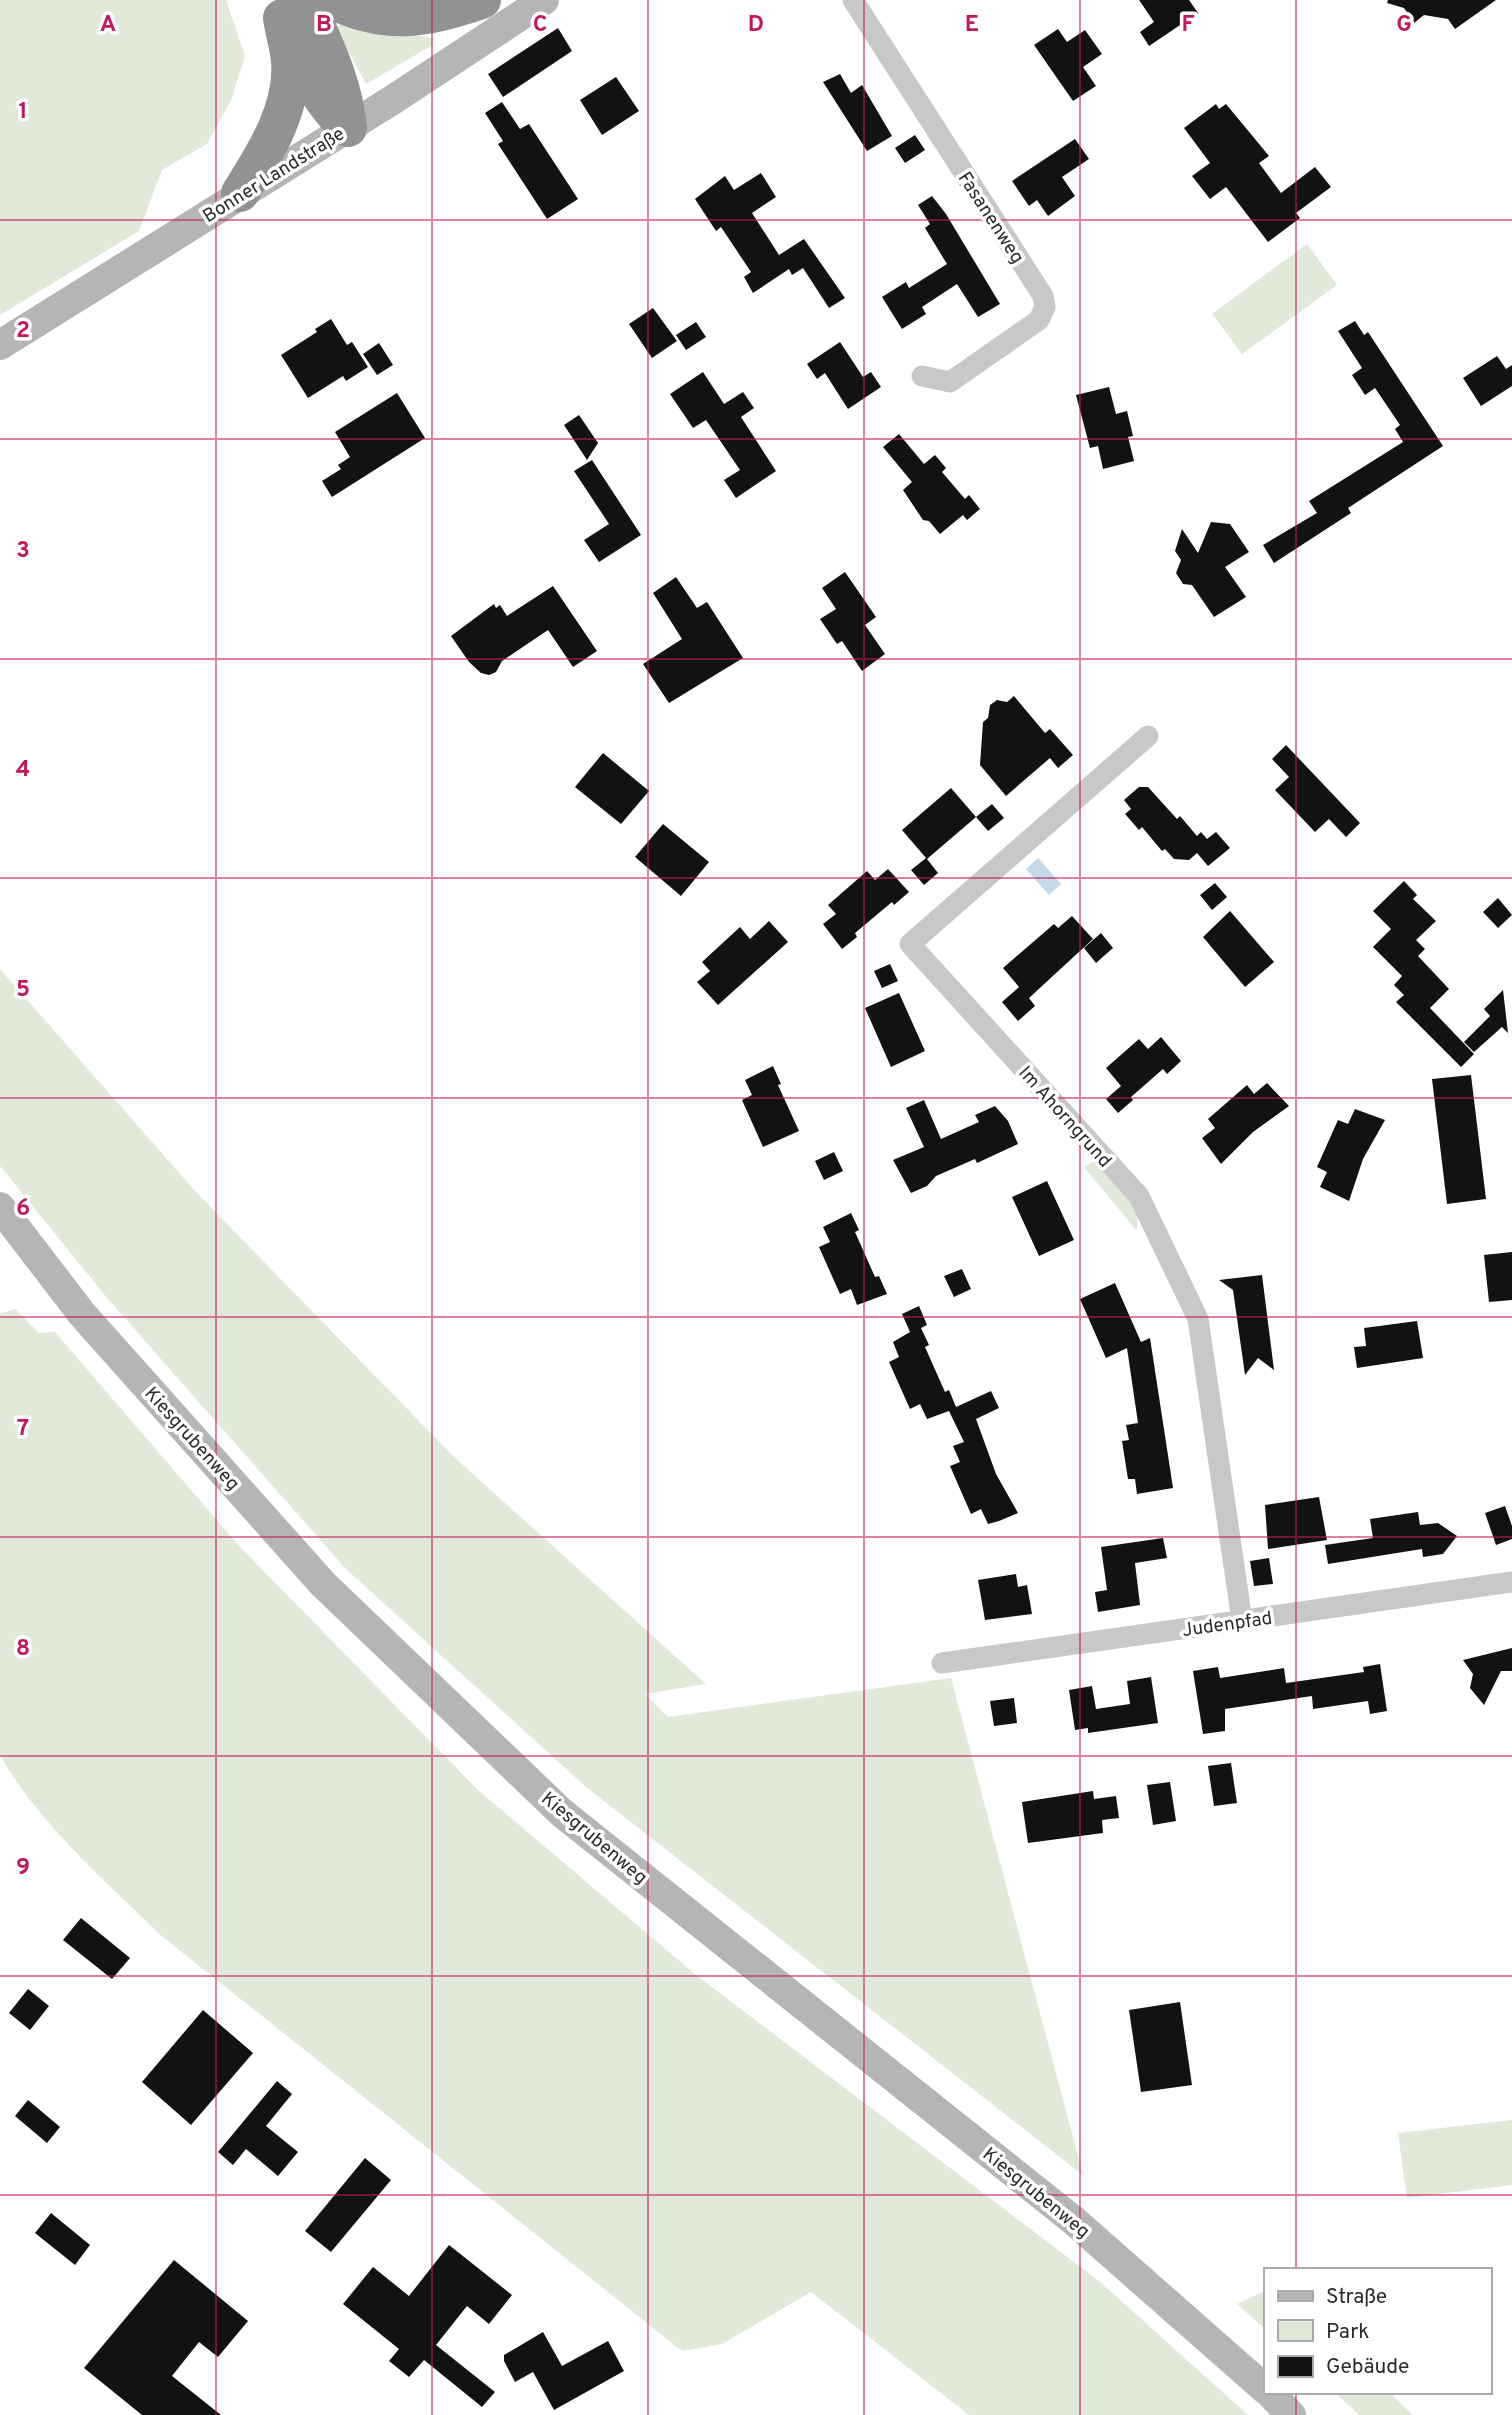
<svg xmlns="http://www.w3.org/2000/svg" width="1512" height="2415" viewBox="0 0 1512 2415" font-family="Overpass,sans-serif">
<style>
.green{fill:#e1ead8}
.water{fill:#c4d9ea}
.building{fill:#121212}
.lines{fill:none;stroke-linecap:round;stroke-linejoin:round}
.street{stroke:#c8c8c8;stroke-width:21}
.secondary{stroke:#b5b5b5;stroke-width:30}
.highway{stroke:#929292;stroke-width:38}
.grid{fill:none;stroke:#c2185b;stroke-width:2;stroke-opacity:0.55}
.labels{text-anchor:middle;stroke-width:7;stroke-linejoin:round;paint-order:stroke}
.street-label{font-size:19px;fill:#2b2b2b;stroke:#fff}
.grid-label{font-size:23px;text-anchor:middle;font-weight:bold;fill:#c2185b;stroke:#fff;stroke-width:7;stroke-linejoin:round;paint-order:stroke}
</style>
<rect width="100%" height="100%" fill="#fff"/>
<path class="green" d="M0,0H226L245,56L231,100L207,144L162,170L139,231L0,315Z
M339,25L427,37L433,39L431,46L366,84L336,29Z
M1307,244L1337,285L1242,354L1212,314Z
M0,969L196,1192L454,1457L706,1684L645,1694L668,1717L951,1678L1083,2175L586,1787L345,1568L108,1299L0,1166Z
M1097,1159C1113,1178 1146,1203 1136,1230L1084,1167Z
M15,1309L39,1333L55,1332L240,1547L478,1790L696,1975L1099,2281L1248,2415H969L811,2292L722,2344L682,2351L158,1933C103,1878 39,1824 0,1755V1314Z
M1512,2120V2185L1407,2198L1398,2133Z
M1265,2291V2329L1237,2304Z
M1334,2392H1389L1413,2415H1359Z"/>
<path class="water" d="M1038,858L1061,884L1049,895L1026,869Z"/>
<path class="building" d="M1139,0H1189L1198,13L1149,46L1140,32L1154,22Z
M1388,0H1496L1455,29L1448,19L1424,15L1414,23L1404,8L1387,3Z
M558,28L572,51L503,97L488,74Z
M1058,29L1067,42L1085,30L1102,54L1083,67L1096,86L1073,101L1034,45Z
M840,74L851,93L862,85L892,136L867,151L823,82Z
M616,77L639,111L602,135L580,100Z
M502,102L520,129L529,124L578,199L547,219L498,144L503,141L485,113Z
M1216,104L1219,109L1226,104L1269,156L1259,163L1281,193L1315,167L1331,187L1296,213L1300,218L1268,242L1226,187L1210,199L1192,176L1210,163L1184,128Z
M915,135L925,150L905,163L895,148Z
M1075,139L1089,159L1062,177L1075,196L1048,216L1037,200L1029,206L1012,181Z
M761,173L776,197L752,213L779,255L804,239L845,298L829,308L803,268L792,275L789,269L753,293L744,277L751,272L721,227L716,231L695,199L725,176L734,190Z
M932,196L946,214L1000,304L978,317L957,284L922,307L926,314L902,329L882,297L906,282L909,288L947,264L925,228L930,224L918,205Z
M653,308L677,341L652,358L629,324Z
M331,319L347,345L352,342L368,367L346,381L343,376L308,398L281,355L317,332L315,329Z
M1355,321L1364,335L1368,332L1443,446L1348,508L1351,513L1274,563L1263,545L1317,513L1309,501L1403,442L1395,429L1400,425L1375,388L1365,395L1352,375L1362,368L1338,331Z
M696,322L706,337L686,350L676,335Z
M840,342L863,377L871,372L881,387L848,409L825,373L817,379L807,364Z
M379,343L393,365L377,375L363,354Z
M1497,356L1506,369L1512,365V386L1481,406L1463,378Z
M703,372L724,404L743,392L754,408L741,417L776,471L736,498L724,480L740,470L706,420L693,428L670,394Z
M1109,387L1116,414L1127,411L1133,436L1128,437L1134,461L1103,469L1098,446L1090,448L1076,395Z
M397,393L425,438L332,497L322,481L341,469L338,465L350,457L335,432Z
M579,415L598,443L587,460L564,425Z
M899,434L924,464L935,455L946,468L942,472L965,499L969,495L980,509L967,520L963,515L940,534L929,521L923,520L903,490L912,482L883,447Z
M592,460L641,535L599,562L584,540L609,524L574,471Z
M1211,522L1230,524L1249,552L1225,567L1246,597L1214,617L1192,585L1183,584L1176,573L1181,560L1175,551L1182,529L1198,553Z
M845,572L876,617L865,625L885,654L862,671L842,641L837,644L820,619L836,609L822,588Z
M676,577L697,608L707,602L743,658L669,703L643,664L682,639L653,593Z
M553,586L597,651L573,667L548,630L502,661L496,672L489,675L481,673L469,662L451,636L494,604L496,608L500,605L507,616Z
M1014,696L1045,733L1050,729L1073,755L1058,768L1050,758L1006,796L980,765L983,722L988,718L990,705L997,700L1007,702Z
M1286,745L1360,823L1346,837L1329,819L1315,832L1275,790L1289,777L1272,759Z
M603,753L649,791L621,824L575,787Z
M1139,787H1148L1177,819L1180,816L1197,836L1201,832L1207,839L1216,832L1230,848L1208,866L1197,853L1189,860L1174,859L1165,849L1162,851L1142,827L1139,830L1125,814L1131,809L1124,800Z
M951,788L976,817L992,804L1004,818L988,831L976,817L927,859L938,873L924,885L911,870L926,858L902,830Z
M663,824L709,862L681,896L635,857Z
M888,869L909,892L894,905L892,902L855,933L857,937L842,949L823,924L836,914L828,905L867,871L875,880Z
M1404,881L1417,895L1413,899L1436,921L1416,940L1425,949L1418,956L1449,989L1430,1008L1474,1054L1461,1067L1396,1002L1404,995L1394,985L1402,976L1373,947L1391,929L1373,911Z
M1215,883L1227,897L1212,910L1200,895Z
M1498,898L1512,915L1498,928L1483,912Z
M1230,911L1274,962L1245,987L1203,937Z
M1072,916L1093,939L1029,998L1035,1006L1018,1021L1002,1002L1019,987L1003,968L1054,924L1058,928Z
M769,921L788,942L718,1005L697,982L710,971L702,962L740,927L750,939Z
M1101,933L1113,948L1096,963L1084,948Z
M890,964L898,981L882,988L874,971Z
M1503,990L1508,1033L1502,1027L1474,1052L1464,1042L1490,1016L1484,1009Z
M899,993L925,1051L891,1067L865,1008Z
M1161,1037L1181,1061L1167,1074L1163,1069L1131,1097L1133,1100L1118,1113L1106,1099L1121,1086L1106,1068L1139,1039L1148,1049Z
M773,1066L781,1084L778,1085L799,1131L763,1147L742,1100L752,1095L745,1080Z
M1471,1075L1486,1199L1447,1204L1432,1079Z
M1267,1083L1289,1106L1253,1132L1221,1164L1202,1138L1215,1128L1208,1119L1247,1085L1254,1094Z
M924,1100L941,1139L979,1122L975,1115L995,1106L1008,1121L1018,1144L977,1163L975,1159L936,1176L927,1186L911,1193L893,1160L924,1147L906,1108Z
M1355,1109L1385,1120L1363,1159L1349,1201L1320,1187L1327,1172L1317,1167L1338,1120L1348,1124Z
M834,1152L843,1171L824,1180L815,1161Z
M1047,1181L1074,1240L1039,1256L1012,1197Z
M851,1213L859,1230L855,1232L875,1277L879,1276L887,1294L857,1305L851,1289L840,1294L819,1247L830,1242L823,1227Z
M1512,1252V1300L1489,1302L1484,1255Z
M962,1269L971,1289L954,1297L944,1276Z
M1262,1275L1274,1370L1258,1358L1245,1375L1233,1290L1219,1280Z
M1115,1283L1141,1342L1150,1338L1173,1488L1137,1494L1135,1479H1128L1122,1441L1129,1440L1126,1425L1138,1423L1127,1348L1106,1358L1080,1299Z
M919,1306L927,1325L921,1328L929,1345L925,1347L945,1392L949,1390L956,1407L991,1391L999,1408L976,1419L996,1474L1018,1513L999,1521L988,1524L981,1509L971,1514L950,1466L960,1462L953,1446L964,1442L949,1411L927,1419L920,1404L910,1409L889,1362L899,1357L893,1342L910,1332L902,1314Z
M1417,1321L1423,1358L1357,1368L1354,1347L1366,1346L1364,1328Z
M1319,1497L1327,1540L1268,1549L1265,1505Z
M1505,1506L1512,1526V1539L1496,1545L1485,1513Z
M1418,1512L1420,1525L1438,1523L1457,1536L1443,1554L1423,1557L1422,1549L1328,1564L1325,1545L1373,1538L1370,1519Z
M1163,1538L1167,1558L1135,1563L1140,1605L1098,1612L1095,1592L1107,1590L1101,1547Z
M1269,1558L1273,1584L1254,1586L1250,1561Z
M1016,1574L1018,1587L1027,1585L1032,1614L985,1620L978,1580Z
M1512,1648V1671H1501L1484,1705L1470,1688L1473,1674L1463,1660Z
M1380,1664L1387,1711L1370,1714L1368,1701L1313,1709L1312,1696L1225,1709V1731L1203,1734L1193,1671L1218,1667L1220,1678L1284,1668L1286,1683L1364,1672L1363,1667Z
M1151,1677L1158,1723L1088,1733V1728L1075,1730L1069,1690L1092,1686L1096,1709L1130,1704L1127,1681Z
M1014,1698L1017,1723L994,1726L990,1701Z
M1231,1763L1237,1803L1214,1806L1208,1766Z
M1170,1782L1176,1821L1153,1825L1147,1785Z
M1093,1791L1094,1799L1116,1796L1119,1818L1102,1820L1103,1833L1028,1843L1022,1802Z
M81,1918L130,1958L112,1979L63,1940Z
M28,1989L49,2006L30,2030L9,2013Z
M1180,2002L1192,2085L1141,2092L1129,2010Z
M203,2010L253,2053L191,2125L142,2082Z
M277,2081L292,2094L266,2126L298,2152L278,2176L246,2149L233,2165L218,2152Z
M28,2100L60,2127L47,2143L15,2116Z
M365,2158L391,2180L331,2252L305,2231Z
M51,2213L90,2245L75,2265L35,2233Z
M449,2245L512,2295L489,2324L467,2306L436,2345L495,2392L482,2407L424,2360L409,2377L389,2361L399,2349L343,2304L373,2267L409,2296Z
M174,2260L248,2321L218,2357L199,2342L172,2376L221,2415H142L84,2368Z
M543,2332L562,2366L608,2341L624,2371L554,2410L533,2372L515,2382L504,2361V2355Z"/>
<g class="lines">
<path class="street" d="M853,0L1043,296L1045,307L1039,320L950,382L922,376
M1148,736L910,944L1139,1196L1198,1319L1242,1621
M942,1663L1512,1582"/>
<path class="secondary" d="M0,345L394,99L544,0
M0,1207L82,1314L323,1584L562,1813L1073,2220L1265,2389
M1269,2392L1291,2415"/>
<path class="highway" d="M305,0C323,42 344,82 348,128
M331,0C387,27 425,19 482,0
M293,43C308,76 321,103 348,128
M240,193C264,155 294,109 290,61C289,47 284,32 282,18"/>
</g>
<path class="grid" d="M216,0V2415M432,0V2415M648,0V2415M864,0V2415M1080,0V2415M1296,0V2270M0,220H1512M0,439H1512M0,659H1512M0,878H1512M0,1098H1512M0,1317H1512M0,1537H1512M0,1756H1512M0,1976H1512M0,2195H1512M1296,2392V2415"/>
<g class="labels">
<g class="street-label">
<text transform="translate(273 174) rotate(-32)" y="7">Bonner Landstraße</text>
<text transform="translate(992 217) rotate(57)" y="7">Fasanenweg</text>
<text transform="translate(1066 1116) rotate(48)" y="7">Im Ahorngrund</text>
<text transform="translate(193 1438) rotate(48)" y="7">Kiesgrubenweg</text>
<text transform="translate(1227 1623) rotate(-8)" y="7">Judenpfad</text>
<text transform="translate(595 1837) rotate(40)" y="7">Kiesgrubenweg</text>
<text transform="translate(1037 2192) rotate(39)" y="7">Kiesgrubenweg</text>
</g>
</g>
<g class="grid-label">
<text x="108" y="31">A</text>
<text x="324" y="31">B</text>
<text x="540" y="31">C</text>
<text x="756" y="31">D</text>
<text x="972" y="31">E</text>
<text x="1188" y="31">F</text>
<text x="1404" y="31">G</text>
<text x="23" y="118">1</text>
<text x="23" y="337">2</text>
<text x="23" y="557">3</text>
<text x="23" y="776">4</text>
<text x="23" y="996">5</text>
<text x="23" y="1215">6</text>
<text x="23" y="1435">7</text>
<text x="23" y="1655">8</text>
<text x="23" y="1874">9</text>
</g>
<rect x="1264" y="2268" width="228" height="126" fill="#ffffff" stroke="#aaaaaa" stroke-width="2"/>
<rect x="1278" y="2291" width="35" height="10" fill="#b5b5b5" stroke="#aaaaaa" stroke-width="2"/>
<text x="1326" y="2303" font-size="21" fill="#2b2b2b">Straße</text>
<rect x="1278" y="2320" width="35" height="21" fill="#e1ead8" stroke="#aaaaaa" stroke-width="2"/>
<text x="1326" y="2338" font-size="21" fill="#2b2b2b">Park</text>
<rect x="1278" y="2356" width="35" height="21" fill="#121212" stroke="#aaaaaa" stroke-width="2"/>
<text x="1326" y="2373" font-size="21" fill="#2b2b2b">Gebäude</text>
</svg>
